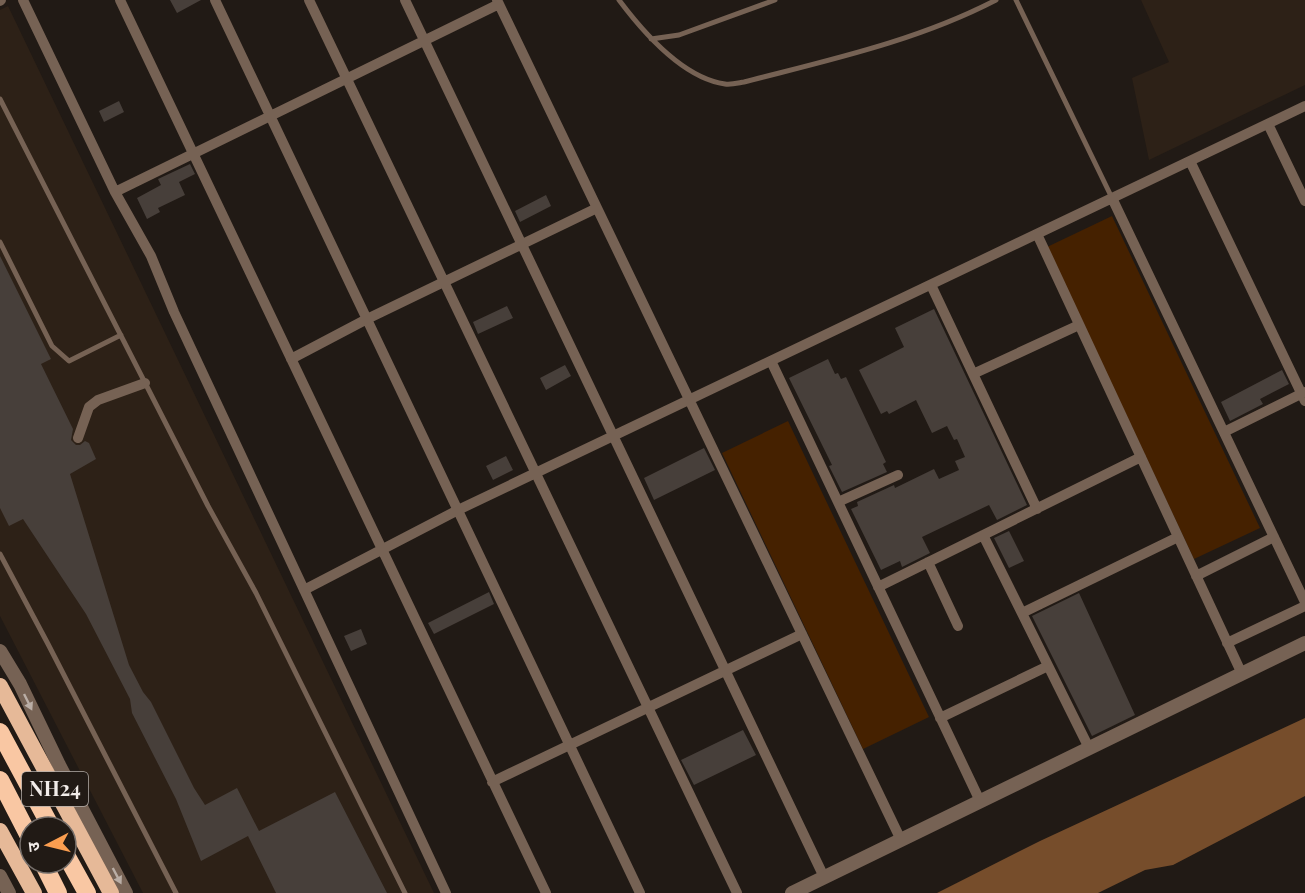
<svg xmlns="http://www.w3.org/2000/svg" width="1305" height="893" viewBox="0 0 1305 893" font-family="'Playfair Display','Noto Sans Devanagari',serif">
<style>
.built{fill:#2d2117}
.green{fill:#452100}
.water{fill:#764d2b}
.building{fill:#473f3a}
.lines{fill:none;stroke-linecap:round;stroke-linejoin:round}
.service{stroke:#766254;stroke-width:5}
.minor{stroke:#766254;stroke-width:10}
.tertiary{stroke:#766254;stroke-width:14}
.trunk{stroke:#e6b998;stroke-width:16}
.motorway{stroke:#f9c7a3;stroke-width:18}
.oneway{fill:#baaea6}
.labels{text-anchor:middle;stroke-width:4.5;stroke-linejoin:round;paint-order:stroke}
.shield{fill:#211a15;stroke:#b3ada9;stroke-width:1.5}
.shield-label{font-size:20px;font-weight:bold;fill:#f2ece9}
</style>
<rect width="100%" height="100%" fill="#211a15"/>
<path class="built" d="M1141,0H1305V85L1149,160L1132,78L1169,62Z
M8,6L434,893H143L0,616V10Z"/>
<path class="green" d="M1112,216L1260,528L1194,559L1047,247Z
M788,421L929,717L863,749L722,453Z"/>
<path class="water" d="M1305,718V796L1173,865L1145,870L1098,893H937L1040,841Z"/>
<path class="building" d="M170,0H201L177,13Z
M119,101L124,112L104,122L99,111Z
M190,164L195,174L179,182L185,195L158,208L160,212L147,219L137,198L161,185L158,179Z
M546,195L551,206L520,222L515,211Z
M0,256L51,359L41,364L73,429L71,440L76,445H80L85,441L89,443L96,459L70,474L129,665L143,692L151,702L194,788L205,805L237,788L259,831L335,792L387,893H276L248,836L201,861L176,799L132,713L130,699L86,614L23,519L9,526L0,508Z
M507,306L513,318L478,334L473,322Z
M934,309L1027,505L997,520L989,505L922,537L930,553L902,567L900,561L881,570L851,509L858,506L857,502L894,485L895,488L934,469L939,479L959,470L955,461L965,457L957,439L954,440L947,426L932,433L916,400L889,414L887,411L881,414L859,370L904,347L895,328Z
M828,359L835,374L838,373L841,379L846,377L886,462L883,464L887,472L842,492L829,466L832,465L789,378Z
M565,365L571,376L546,390L540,378Z
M1282,370L1289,384L1260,399L1263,404L1230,421L1221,402Z
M704,448L715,470L654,500L644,478Z
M506,456L513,470L493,480L486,466Z
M1009,531L1024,561L1009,568L994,538Z
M489,592L494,604L434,634L428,623Z
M1079,593L1135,715L1092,736L1032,616Z
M361,629L367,644L351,651L344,636Z
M743,730L756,755L694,785L681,760Z"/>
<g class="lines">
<path class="service" d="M619,0C643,32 683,78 725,84C731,85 738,83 744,82C829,60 917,41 996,0
M1016,0L1112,198
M651,39L679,35L775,0
M0,99L208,506L256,593L405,893
M0,242L52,346L69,361L121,335
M0,554L48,644L176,893"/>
<path class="minor" d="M23,0L115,192L151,256L174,312L446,893
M120,0L546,893
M215,0L640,893
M309,0L737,893
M405,0L824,877
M497,0L901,840
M0,1L1,0
M1268,124L1305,201
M1190,161L1305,401
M115,192L499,4
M1112,198L1305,602
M1037,234L1242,674
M931,285L1037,509
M291,359L367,319L597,208
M771,361L980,801
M973,374L1079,325
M1224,432L1305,392
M78,438L89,407L98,400L145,383
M838,502L898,475
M983,535L1089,748
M928,562L958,626
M1196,576L1274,537
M878,587L1141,457
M304,590L458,510L1305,106
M1022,613L1178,537
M1227,643L1305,606
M940,718L1048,666
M492,782L802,634"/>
<path class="tertiary" d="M0,651L20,684L59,765L126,893
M0,876L9,893
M792,893L1305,643"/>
<path class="trunk" d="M0,686L111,893
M0,831L34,893"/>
<path class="motorway" d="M0,732L51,827
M0,780L30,838
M66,855L87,893
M43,863L58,893"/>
</g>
<defs><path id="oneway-solid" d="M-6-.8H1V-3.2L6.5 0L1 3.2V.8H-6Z" transform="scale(1.5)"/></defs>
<g class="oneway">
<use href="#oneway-solid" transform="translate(28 702) rotate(64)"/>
<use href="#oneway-solid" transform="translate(117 876) rotate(62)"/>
</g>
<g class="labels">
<rect class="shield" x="22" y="772" width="66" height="34" rx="4.5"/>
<g class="shield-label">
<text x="55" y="796">NH24</text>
</g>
</g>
<g transform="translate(48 845) rotate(263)"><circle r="28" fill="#211a15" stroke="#756e6a" stroke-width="1.5"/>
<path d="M0-4.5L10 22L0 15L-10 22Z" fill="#fb9e50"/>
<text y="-9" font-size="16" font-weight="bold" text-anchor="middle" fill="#f2ece9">उ</text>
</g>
</svg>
